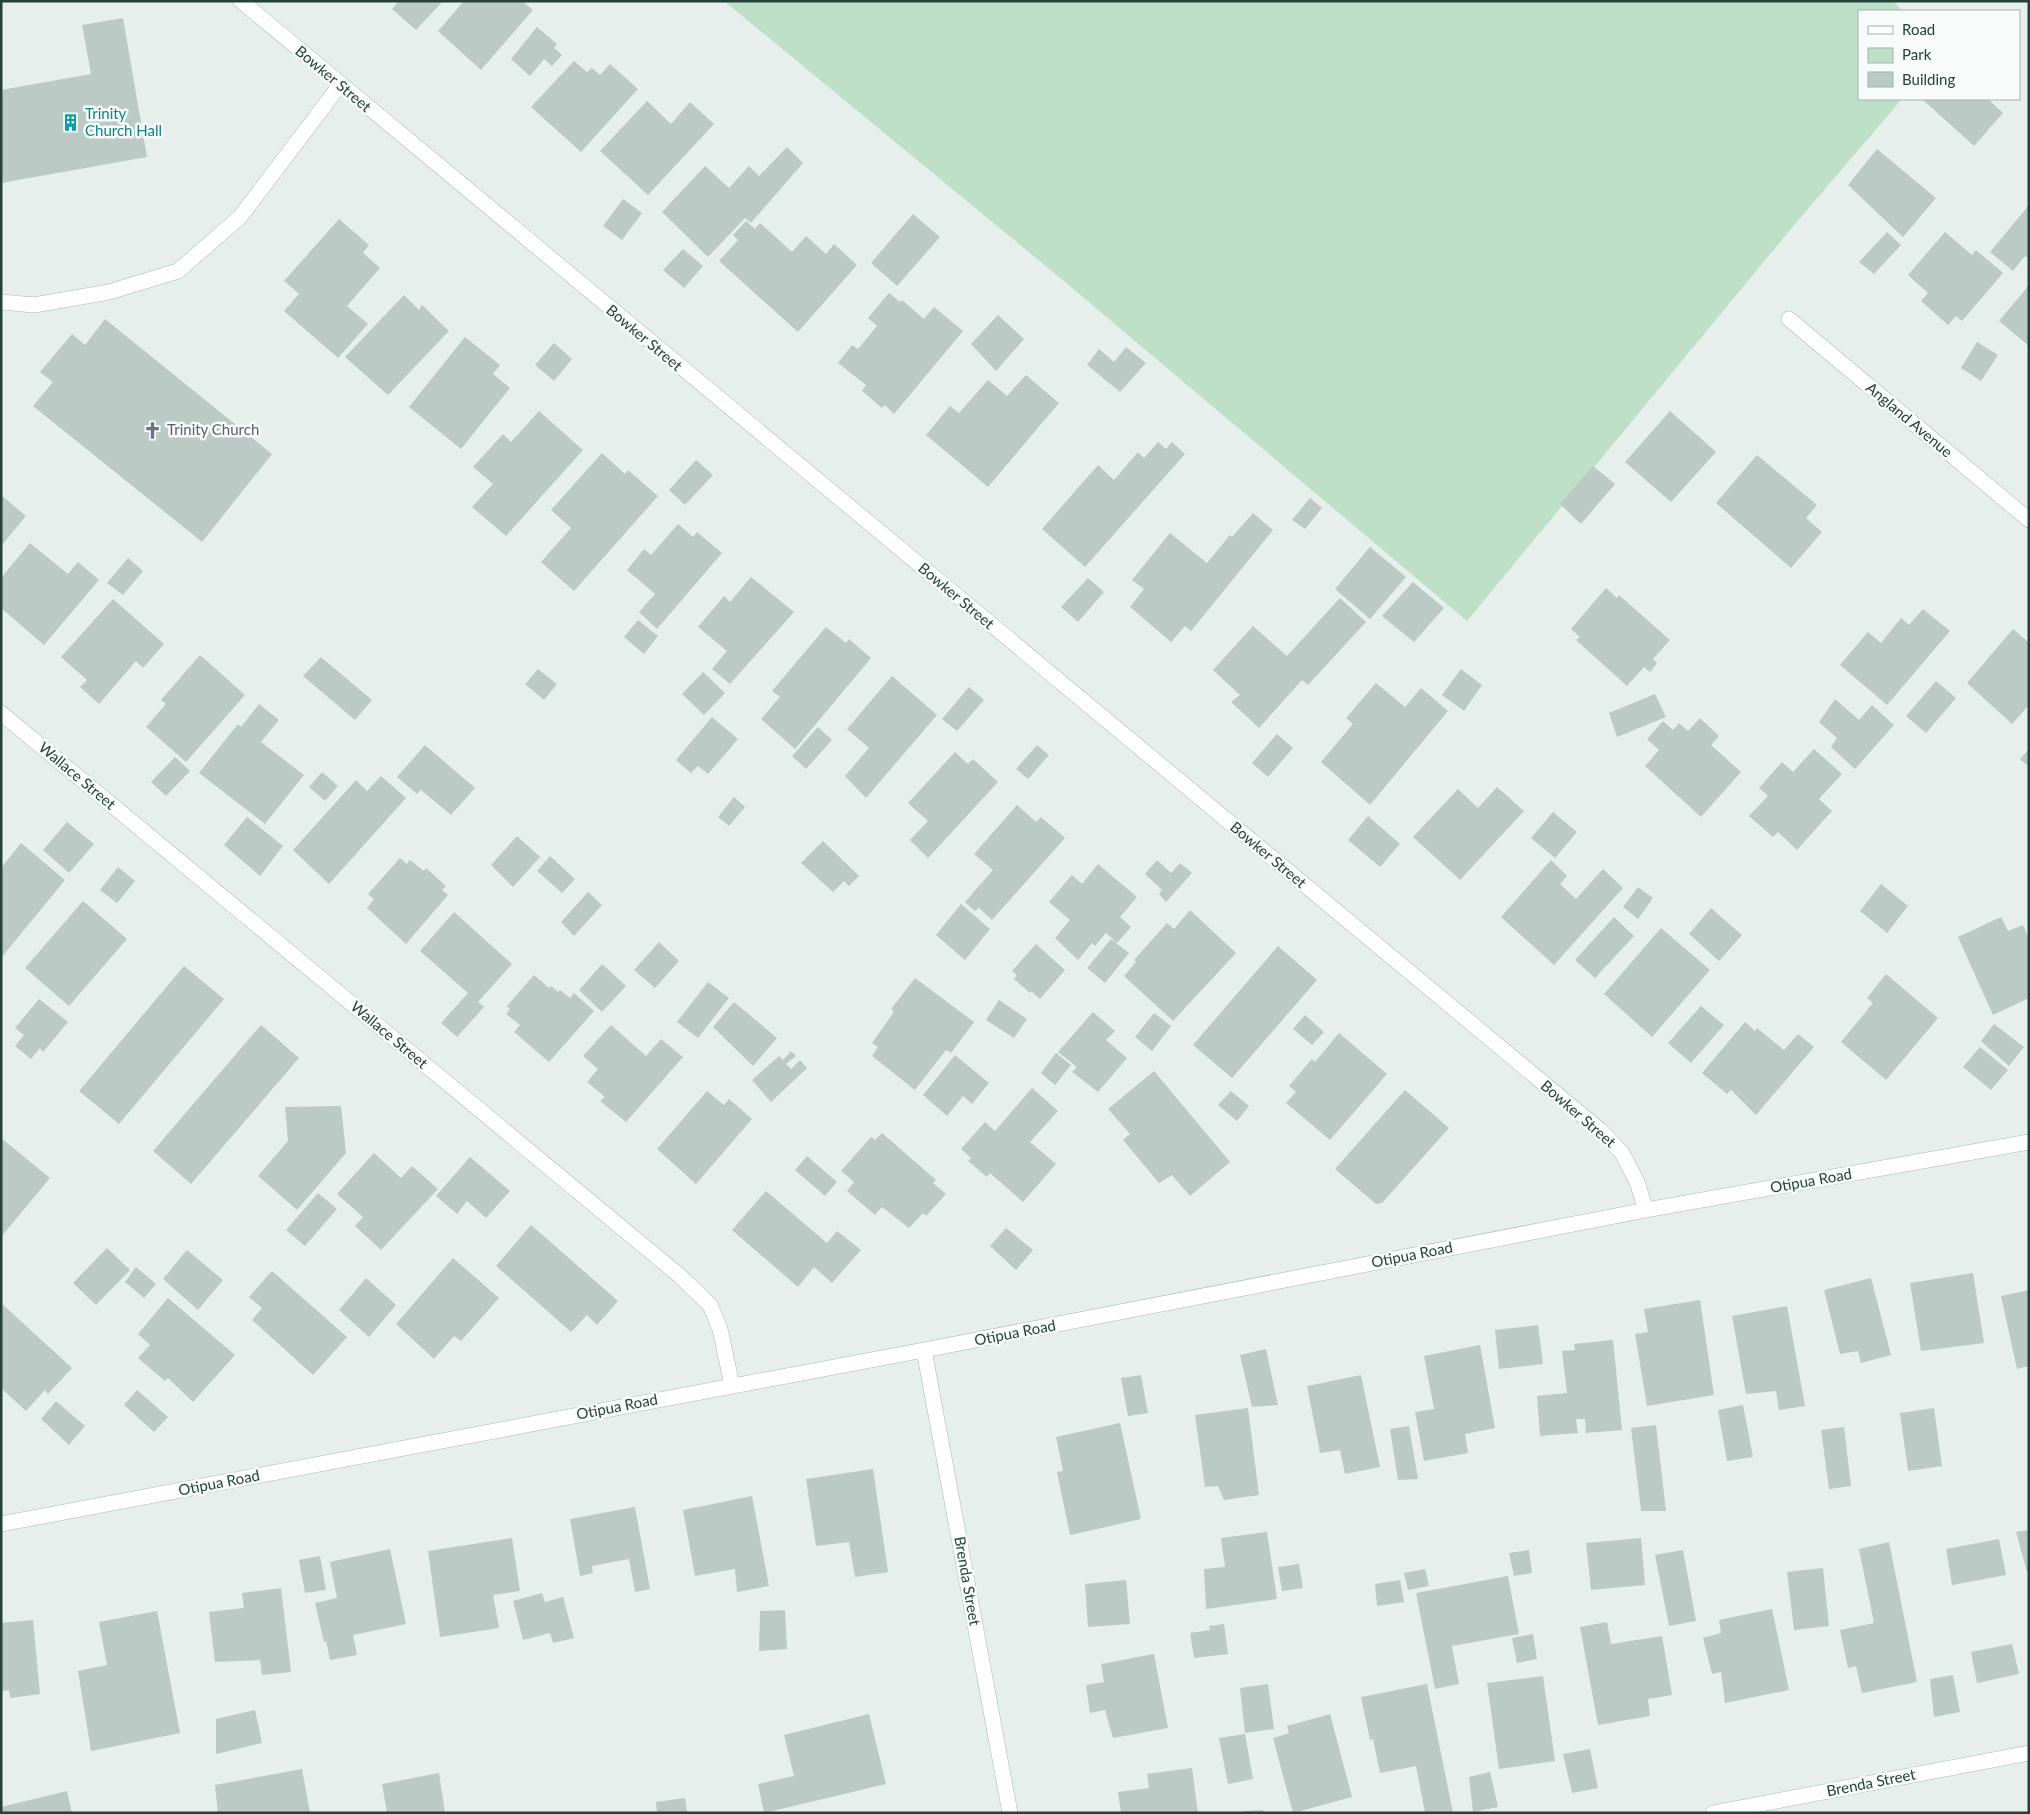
<svg xmlns="http://www.w3.org/2000/svg" width="2030" height="1814" viewBox="0 0 2030 1814" font-family="Lato,sans-serif">
<style>
.green{fill:#bfe0c8}
.building{fill:#bbcac4}
.lines{fill:none;stroke-linecap:round;stroke-linejoin:round}
.minor-casing{stroke:#a8b8b2;stroke-width:16}
.minor{stroke:#fff;stroke-width:15}
.labels{text-anchor:middle;stroke-width:5;stroke-linejoin:round;paint-order:stroke}
.street-label{font-size:15px;fill:#24423a;stroke:#f7fbf9}
.culture-label{font-size:15px;fill:#0d838f;stroke:#f7fbf9;text-anchor:start}
.worship-label{font-size:15px;fill:#5b616d;stroke:#f7fbf9;text-anchor:start}
</style>
<rect width="100%" height="100%" fill="#e6efeb"/>
<path class="green" d="M724,1H1893L1903,11H1859V99H1902L1790,230L1467,621L1059,277Z"/>
<path class="building" d="M399,1H443L416,30L392,9Z
M464,1H522L533,10L481,70L438,31Z
M123,18L147,157L1,183V90L91,74L82,25Z
M537,27L557,44L554,48L562,55L552,66L544,59L530,76L511,59Z
M574,61L587,72L592,68L600,75L610,64L638,89L581,152L531,107Z
M1922,99H1988L2003,113L1974,146Z
M647,101L671,124L690,102L714,124L648,195L600,151Z
M787,147L803,163L751,223L745,218L708,257L662,212L705,166L729,188L749,166L759,176Z
M1877,149L1936,198L1903,237L1848,185Z
M623,199L642,213L622,240L603,226Z
M2029,205V259L2025,256L2013,271L1990,252Z
M913,214L940,237L897,286L871,263Z
M339,219L369,245L363,253L380,268L347,306L368,324L338,358L284,311L299,294L284,281Z
M746,221L755,229L760,223L792,252L806,236L826,254L834,244L857,265L798,332L719,261L738,240L733,235Z
M1887,232L1901,245L1874,274L1859,262Z
M1945,232L1972,255L1976,250L2003,273L1962,321L1956,316L1948,325L1921,301L1928,293L1908,275Z
M683,249L703,266L684,288L663,270Z
M2029,285V346L1999,321Z
M889,293L900,302L902,300L924,319L934,307L963,331L894,414L885,405L882,408L862,391L866,385L838,363L852,345L858,349L877,326L868,318Z
M404,295L419,310L422,305L449,331L388,395L345,357Z
M998,315L1024,339L996,371L971,344Z
M105,319L272,454L202,542L33,406L53,382L40,372L72,334L85,345Z
M465,337L500,365L493,374L510,388L461,449L409,407Z
M1977,342L1998,355L1981,381L1961,368Z
M554,343L572,359L554,381L535,365Z
M1126,347L1146,363L1120,392L1087,365L1099,349L1114,362Z
M1026,375L1059,403L988,487L926,435L950,406L959,413L988,380L1007,396Z
M539,411L583,450L506,536L472,507L493,484L473,467L503,434L511,442Z
M1670,411L1716,452L1671,502L1625,462Z
M1158,442L1166,449L1172,442L1185,454L1085,567L1042,529L1098,465L1114,480L1138,452L1144,458Z
M602,453L625,474L628,470L658,496L574,591L541,562L571,528L551,510Z
M1757,455L1817,505L1806,518L1822,532L1791,568L1716,503Z
M696,460L713,475L685,505L669,490Z
M1593,466L1615,484L1581,524L1560,504Z
M1,495L26,516L1,546Z
M1310,498L1322,508L1305,529L1292,520Z
M1253,513L1273,530L1191,631L1185,626L1171,642L1130,607L1144,589L1132,580L1170,533L1207,563L1230,535L1232,537Z
M678,524L693,537L697,532L722,553L657,629L639,612L655,594L627,570L644,549L651,555Z
M30,543L68,574L78,562L99,580L44,645L1,608V578Z
M1370,547L1406,577L1370,619L1335,589Z
M128,558L143,571L123,595L107,583Z
M751,577L794,612L730,684L712,669L727,651L698,627L724,596L730,602Z
M1088,578L1104,592L1078,622L1061,607Z
M1413,582L1444,608L1414,642L1382,616Z
M1606,588L1617,598L1619,595L1670,640L1653,659L1657,663L1650,672L1644,667L1627,686L1576,640L1580,637L1571,629Z
M1340,598L1366,622L1308,685L1302,680L1259,728L1231,702L1240,695L1213,670L1253,626L1287,656Z
M113,599L164,644L143,668L136,661L99,704L80,687L87,680L61,657Z
M1923,609L1950,631L1887,705L1840,665L1868,632L1881,643L1901,618L1909,625Z
M638,620L658,636L644,654L624,637Z
M826,627L846,643L849,639L871,658L795,749L761,719L780,697L772,691Z
M2013,629L2029,643V705L2012,724L1967,683Z
M200,655L245,695L186,762L146,727L166,704L161,700Z
M321,657L372,700L355,720L303,676Z
M538,669L557,684L544,700L525,684Z
M1461,669L1482,685L1464,711L1442,695Z
M703,672L725,693L704,715L682,694Z
M892,676L937,715L866,798L845,776L869,748L847,729Z
M1936,681L1956,698L1926,733L1906,716Z
M1376,683L1405,707L1421,688L1448,711L1370,805L1321,762L1353,724L1346,718Z
M969,687L984,700L957,731L942,719Z
M1655,694L1666,717L1617,737L1609,713Z
M1835,699L1859,720L1872,705L1894,725L1855,769L1831,747L1837,738L1819,722Z
M259,704L279,720L261,742L304,775L265,824L199,773L238,724L241,727Z
M712,717L738,739L708,774L698,766L691,773L676,760Z
M1700,718L1719,736L1711,745L1741,772L1701,817L1645,766L1659,750L1647,739L1663,721L1673,730L1679,723L1688,731Z
M818,727L832,740L806,769L792,756Z
M1277,734L1293,748L1268,777L1252,763Z
M425,745L475,788L451,815L421,790L417,794L397,777Z
M1037,745L1049,755L1028,779L1016,769Z
M1814,749L1842,774L1819,799L1832,811L1797,850L1778,832L1773,837L1749,816L1768,796L1759,788L1782,762L1793,772Z
M2029,749V767L2020,759Z
M955,752L968,764L973,759L998,782L928,858L910,840L928,821L908,803Z
M175,757L190,771L166,796L151,782Z
M322,772L338,786L325,801L309,787Z
M381,776L406,798L329,884L293,850L356,780L367,791Z
M1497,787L1524,811L1460,880L1413,837L1458,789L1478,808Z
M734,797L745,807L729,826L718,817Z
M1017,805L1036,822L1041,817L1065,838L992,920L979,908L975,911L965,902L993,870L974,854Z
M1553,812L1577,832L1555,858L1531,838Z
M1368,816L1400,844L1380,867L1348,840Z
M247,817L283,846L260,876L224,845Z
M67,822L94,844L69,873L43,850Z
M517,836L540,857L513,887L491,865Z
M823,841L859,876L849,886L844,881L833,892L801,863Z
M21,843L65,880L1,958V868Z
M550,856L575,879L562,893L537,871Z
M400,858L407,864L410,860L424,871L426,868L446,886L442,890L448,895L406,944L367,908L374,899L368,894Z
M1157,860L1171,873L1180,863L1192,873L1166,902L1159,894L1162,890L1145,874Z
M1551,860L1567,876L1560,884L1576,899L1603,869L1623,888L1554,965L1501,917Z
M1098,864L1137,897L1120,917L1131,927L1117,943L1106,933L1095,946L1092,943L1078,960L1055,938L1070,920L1049,902L1072,875L1082,884Z
M118,867L135,881L117,903L100,890Z
M1881,884L1908,906L1887,933L1860,911Z
M1638,887L1653,898L1638,919L1623,907Z
M588,892L602,905L574,936L561,922Z
M83,901L127,939L69,1006L25,968Z
M961,904L990,929L965,960L936,935Z
M1711,908L1742,935L1719,961L1689,934Z
M1190,910L1236,953L1173,1021L1124,976L1136,962L1134,960L1167,923L1174,929Z
M454,912L512,964L478,1002L484,1007L457,1037L441,1023L468,993L420,951Z
M1614,917L1634,936L1595,978L1575,960Z
M2001,917L2008,931L2023,925L2029,939V998L1993,1015L1958,937Z
M1661,928L1710,970L1652,1037L1604,994Z
M1111,939L1129,953L1105,983L1087,968Z
M659,942L679,961L655,988L634,970Z
M1036,944L1065,970L1040,999L1031,991L1030,993L1014,979L1017,975L1012,971Z
M1278,946L1317,980L1232,1078L1193,1045Z
M602,964L626,986L602,1012L579,990Z
M184,966L224,999L119,1124L79,1091Z
M1886,974L1938,1018L1886,1080L1841,1042L1873,1003L1867,998Z
M534,975L549,988L551,986L558,992L560,990L570,998L574,993L594,1011L549,1062L514,1032L520,1025L506,1014L510,1009L507,1006Z
M915,978L974,1022L951,1053L946,1050L915,1090L872,1056L878,1047L872,1043L894,1012L891,1009Z
M708,982L729,998L698,1038L677,1022Z
M39,999L68,1022L43,1052L40,1048L31,1059L15,1046L24,1035L15,1028Z
M999,1000L1027,1019L1014,1038L986,1020Z
M734,1002L777,1038L753,1066L713,1027Z
M1701,1006L1724,1025L1691,1063L1668,1043Z
M1093,1012L1115,1031L1106,1040L1127,1058L1098,1092L1072,1072L1077,1067L1058,1052Z
M1154,1013L1171,1026L1152,1051L1135,1037Z
M1305,1015L1324,1032L1312,1045L1293,1029Z
M1745,1022L1755,1031L1757,1028L1784,1050L1798,1034L1814,1047L1756,1115L1731,1090L1727,1094L1702,1073Z
M1994,1024L2024,1047L2009,1066L1981,1041Z
M261,1025L299,1058L191,1184L153,1151Z
M611,1025L646,1056L661,1039L683,1057L626,1122L600,1101L605,1097L587,1082L598,1069L583,1056Z
M1339,1033L1387,1074L1330,1140L1286,1103L1296,1092L1289,1086L1312,1059L1315,1062Z
M1980,1047L2008,1070L1991,1090L1963,1067Z
M791,1051L796,1056L786,1064L791,1069L800,1060L807,1068L771,1102L752,1080L779,1056L783,1060Z
M1056,1053L1071,1065L1055,1085L1041,1073Z
M955,1055L989,1083L972,1104L963,1096L947,1116L923,1095Z
M1154,1071L1230,1162L1190,1196L1172,1175L1159,1183L1123,1140L1130,1134L1108,1109Z
M1032,1088L1058,1111L1030,1142L1056,1164L1023,1202L990,1173L987,1177L968,1161L971,1158L961,1149L985,1122L995,1131Z
M1405,1090L1449,1128L1382,1203L1376,1204L1335,1169Z
M707,1091L724,1105L729,1099L752,1119L696,1184L657,1149Z
M1231,1091L1249,1106L1237,1121L1218,1105Z
M341,1106L346,1153L297,1210L258,1176L288,1141L285,1107Z
M882,1133L936,1180L933,1183L946,1194L926,1216L923,1213L909,1228L882,1207L875,1215L847,1191L854,1182L841,1171L871,1137L875,1140Z
M1,1138L50,1178L1,1237Z
M374,1153L401,1178L412,1166L438,1189L381,1250L355,1226L363,1217L337,1194Z
M807,1156L837,1182L825,1196L795,1170Z
M470,1157L510,1191L486,1218L467,1201L457,1214L436,1196Z
M766,1191L827,1243L837,1231L861,1250L832,1283L814,1267L798,1287L732,1230Z
M318,1193L337,1209L305,1246L286,1230Z
M531,1225L618,1301L597,1325L587,1315L571,1332L496,1266Z
M1006,1228L1033,1250L1016,1270L990,1246Z
M107,1248L130,1270L96,1305L73,1283Z
M187,1250L223,1280L198,1310L163,1279Z
M453,1258L499,1298L461,1341L454,1336L434,1359L396,1324Z
M136,1267L156,1284L144,1298L125,1282Z
M272,1271L347,1337L313,1375L252,1320L262,1308L249,1297Z
M1973,1273L1984,1343L1921,1351L1910,1283Z
M366,1278L396,1305L369,1337L339,1310Z
M1871,1278L1891,1355L1861,1363L1858,1351L1840,1354L1824,1290Z
M2029,1290V1366L2017,1369L2001,1296Z
M168,1298L235,1355L193,1402L168,1378L165,1381L138,1358L150,1345L138,1334Z
M1700,1300L1714,1395L1647,1406L1635,1334L1648,1332L1644,1309Z
M1,1303L72,1368L48,1394L45,1390L26,1411L1,1388Z
M1787,1306L1805,1406L1779,1410L1776,1391L1746,1394L1732,1316Z
M1538,1325L1543,1364L1499,1369L1495,1330Z
M1613,1340L1622,1430L1586,1433L1585,1419H1576L1578,1433L1540,1436L1537,1396L1567,1393L1562,1351L1575,1350L1574,1344Z
M1480,1345L1495,1428L1465,1434L1468,1453L1424,1461L1415,1412L1434,1409L1424,1356Z
M1266,1349L1278,1405L1252,1407L1240,1355Z
M1141,1375L1148,1413L1128,1416L1121,1378Z
M1361,1375L1380,1467L1345,1474L1340,1450L1320,1453L1307,1386Z
M137,1390L168,1417L154,1432L124,1405Z
M56,1401L85,1426L69,1445L41,1419Z
M1743,1405L1753,1457L1727,1461L1718,1410Z
M1248,1408L1259,1495L1224,1500L1218,1486L1205,1487L1195,1415Z
M1934,1408L1942,1466L1908,1471L1900,1413Z
M1120,1423L1141,1519L1070,1535L1057,1472L1063,1471L1056,1437Z
M1656,1425L1666,1511H1641L1631,1428Z
M1409,1426L1418,1479L1398,1480L1390,1429Z
M1844,1427L1851,1486L1829,1489L1821,1430Z
M873,1469L888,1572L855,1577L849,1542L816,1546L806,1479Z
M752,1496L769,1586L737,1592L735,1569L695,1576L683,1510Z
M635,1507L650,1589L635,1592L629,1559L592,1566L593,1573L580,1576L570,1519Z
M2029,1530V1571L2027,1572L2016,1532Z
M1267,1532L1277,1599L1206,1609L1204,1569L1225,1567L1221,1538Z
M512,1538L520,1591L493,1595L499,1628L440,1637L428,1551Z
M1641,1538L1645,1585L1591,1590L1586,1543Z
M1999,1539L2006,1575L1952,1585L1946,1549Z
M1889,1542L1917,1682L1862,1693L1856,1666L1848,1668L1840,1630L1874,1623L1859,1549Z
M390,1549L406,1624L353,1635L357,1655L330,1660L326,1641L324,1642L315,1603L337,1598L330,1562Z
M1529,1550L1532,1573L1514,1576L1509,1553Z
M1683,1550L1696,1621L1669,1626L1655,1555Z
M320,1556L326,1590L305,1593L299,1560Z
M1299,1564L1303,1588L1282,1591L1278,1567Z
M1823,1568L1829,1626L1794,1630L1787,1572Z
M1425,1569L1429,1586L1408,1590L1404,1573Z
M1508,1576L1519,1634L1452,1646L1459,1684L1435,1689L1416,1593Z
M1126,1580L1130,1624L1088,1627L1085,1584Z
M1400,1580L1404,1602L1377,1606L1375,1584Z
M281,1588L291,1672L262,1675L260,1660L215,1662L209,1612L244,1608L242,1593Z
M542,1593L545,1602L563,1597L574,1638L553,1643L550,1633L523,1640L513,1601Z
M1772,1609L1789,1690L1725,1703L1721,1672L1712,1674L1703,1638L1721,1633L1719,1620Z
M785,1610L787,1649L759,1651L760,1611Z
M157,1611L180,1733L91,1751L78,1671L107,1665L99,1622Z
M33,1620L40,1694L10,1698L9,1690L1,1691V1623Z
M1607,1622L1611,1644L1662,1636L1672,1695L1648,1699L1650,1716L1598,1725L1580,1627Z
M1224,1624L1228,1654L1194,1658L1190,1633L1210,1630L1209,1626Z
M1533,1634L1537,1659L1517,1663L1512,1638Z
M2012,1644L2019,1674L1977,1683L1971,1652Z
M1154,1654L1168,1728L1113,1738L1105,1710L1090,1713L1086,1685L1104,1682L1101,1664Z
M1953,1675L1960,1712L1934,1717L1930,1679Z
M1543,1676L1555,1761L1499,1769L1487,1683Z
M1268,1684L1274,1729L1245,1733L1240,1688Z
M1427,1684L1453,1813H1425L1416,1766L1380,1773L1373,1739L1370,1740L1361,1697Z
M255,1710L262,1743L216,1754V1719Z
M869,1714L886,1784L764,1813L758,1784L794,1776L784,1735Z
M1330,1714L1352,1797L1293,1813L1273,1738L1289,1733L1287,1726Z
M1245,1734L1253,1779L1228,1784L1219,1738Z
M1590,1749L1598,1788L1572,1793L1563,1754Z
M1192,1768L1198,1813H1121L1118,1792L1149,1788L1147,1774Z
M302,1769L310,1813H218L215,1785Z
M1490,1772L1498,1807L1473,1812L1469,1777Z
M439,1773L445,1813H387L382,1784Z
M67,1791L72,1813H1V1807Z
M685,1798L687,1813H657L656,1802Z
M1263,1810L1264,1813H1244V1811Z"/>
<g class="lines">
<defs>
<path id="minor" d="M241,1L1601,1131L1622,1153L1637,1182L1646,1210
M1,302L34,305L109,292L178,271L240,217L340,85
M1789,319L2029,520
M1,713L680,1276L710,1305L720,1329L732,1385
M924,1350L1010,1813
M1,1524L924,1350L1646,1210L2029,1142
M1713,1813L2029,1753"/>
</defs>
<use href="#minor" class="minor-casing"/>
<use href="#minor" class="minor"/>
</g>
<defs>
<symbol id="building-bare" viewBox="-9 -9 18 18"><path d="M-4-6H4V6H1V3H-1V6H-4ZM-2.5-4.3h1.7v1.8h-1.7ZM.8-4.3h1.7v1.8H.8ZM-2.5-1h1.7V.8h-1.7ZM.8-1h1.7V.8H.8Z" fill="#0f9aa8" stroke="#f7fbf9" stroke-width="2.5" paint-order="stroke"/></symbol>
<symbol id="church-bare" viewBox="-9 -9 18 18"><path d="M-1.2-6h2.4v3.5h3.3v2.4h-3.3V6h-2.4V-.1h-3.3v-2.4h3.3Z" fill="#6b7280" stroke="#f7fbf9" stroke-width="2.5" paint-order="stroke"/></symbol>
</defs>
<g fill-rule="evenodd">
<use href="#building-bare" x="58" y="110" width="25" height="25"/>
<use href="#church-bare" x="140" y="418" width="25" height="25"/>
</g>
<g class="labels">
<g class="street-label">
<text transform="translate(333 79) rotate(40)" y="5">Bowker Street</text>
<text transform="translate(644 338) rotate(40)" y="5">Bowker Street</text>
<text transform="translate(1909 420) rotate(40)" y="5">Angland Avenue</text>
<text transform="translate(956 596) rotate(40)" y="5">Bowker Street</text>
<text transform="translate(77 776) rotate(40)" y="5">Wallace Street</text>
<text transform="translate(1268 855) rotate(40)" y="5">Bowker Street</text>
<text transform="translate(389 1035) rotate(40)" y="5">Wallace Street</text>
<text transform="translate(1578 1114) rotate(41)" y="5">Bowker Street</text>
<text transform="translate(1811 1181) rotate(-10)" y="5">Otipua Road</text>
<text transform="translate(1412 1255) rotate(-11)" y="5">Otipua Road</text>
<text transform="translate(1015 1333) rotate(-11)" y="5">Otipua Road</text>
<text transform="translate(617 1407) rotate(-11)" y="5">Otipua Road</text>
<text transform="translate(219 1483) rotate(-11)" y="5">Otipua Road</text>
<text transform="translate(967 1581) rotate(80)" y="5">Brenda Street</text>
<text transform="translate(1871 1783) rotate(-11)" y="5">Brenda Street</text>
</g>
<g class="culture-label">
<text x="85" y="119">Trinity<tspan x="85" dy="17">Church Hall</tspan></text>
</g>
<g class="worship-label">
<text x="167" y="435">Trinity Church</text>
</g>
</g>
<rect width="2030" height="1814" fill="none" stroke="#24423a" stroke-width="5"/>
<rect x="1858" y="10" width="162" height="90" fill="#f7fbf9" stroke="#a3b1ad"/>
<rect x="1868" y="26" width="25" height="8" fill="#ffffff" stroke="#a3b1ad"/>
<text x="1902" y="35" font-size="15" fill="#24423a">Road</text>
<rect x="1868" y="48" width="25" height="15" fill="#bfe0c8" stroke="#a3b1ad"/>
<text x="1902" y="60" font-size="15" fill="#24423a">Park</text>
<rect x="1868" y="72" width="25" height="15" fill="#bbcac4" stroke="#a3b1ad"/>
<text x="1902" y="85" font-size="15" fill="#24423a">Building</text>
</svg>
